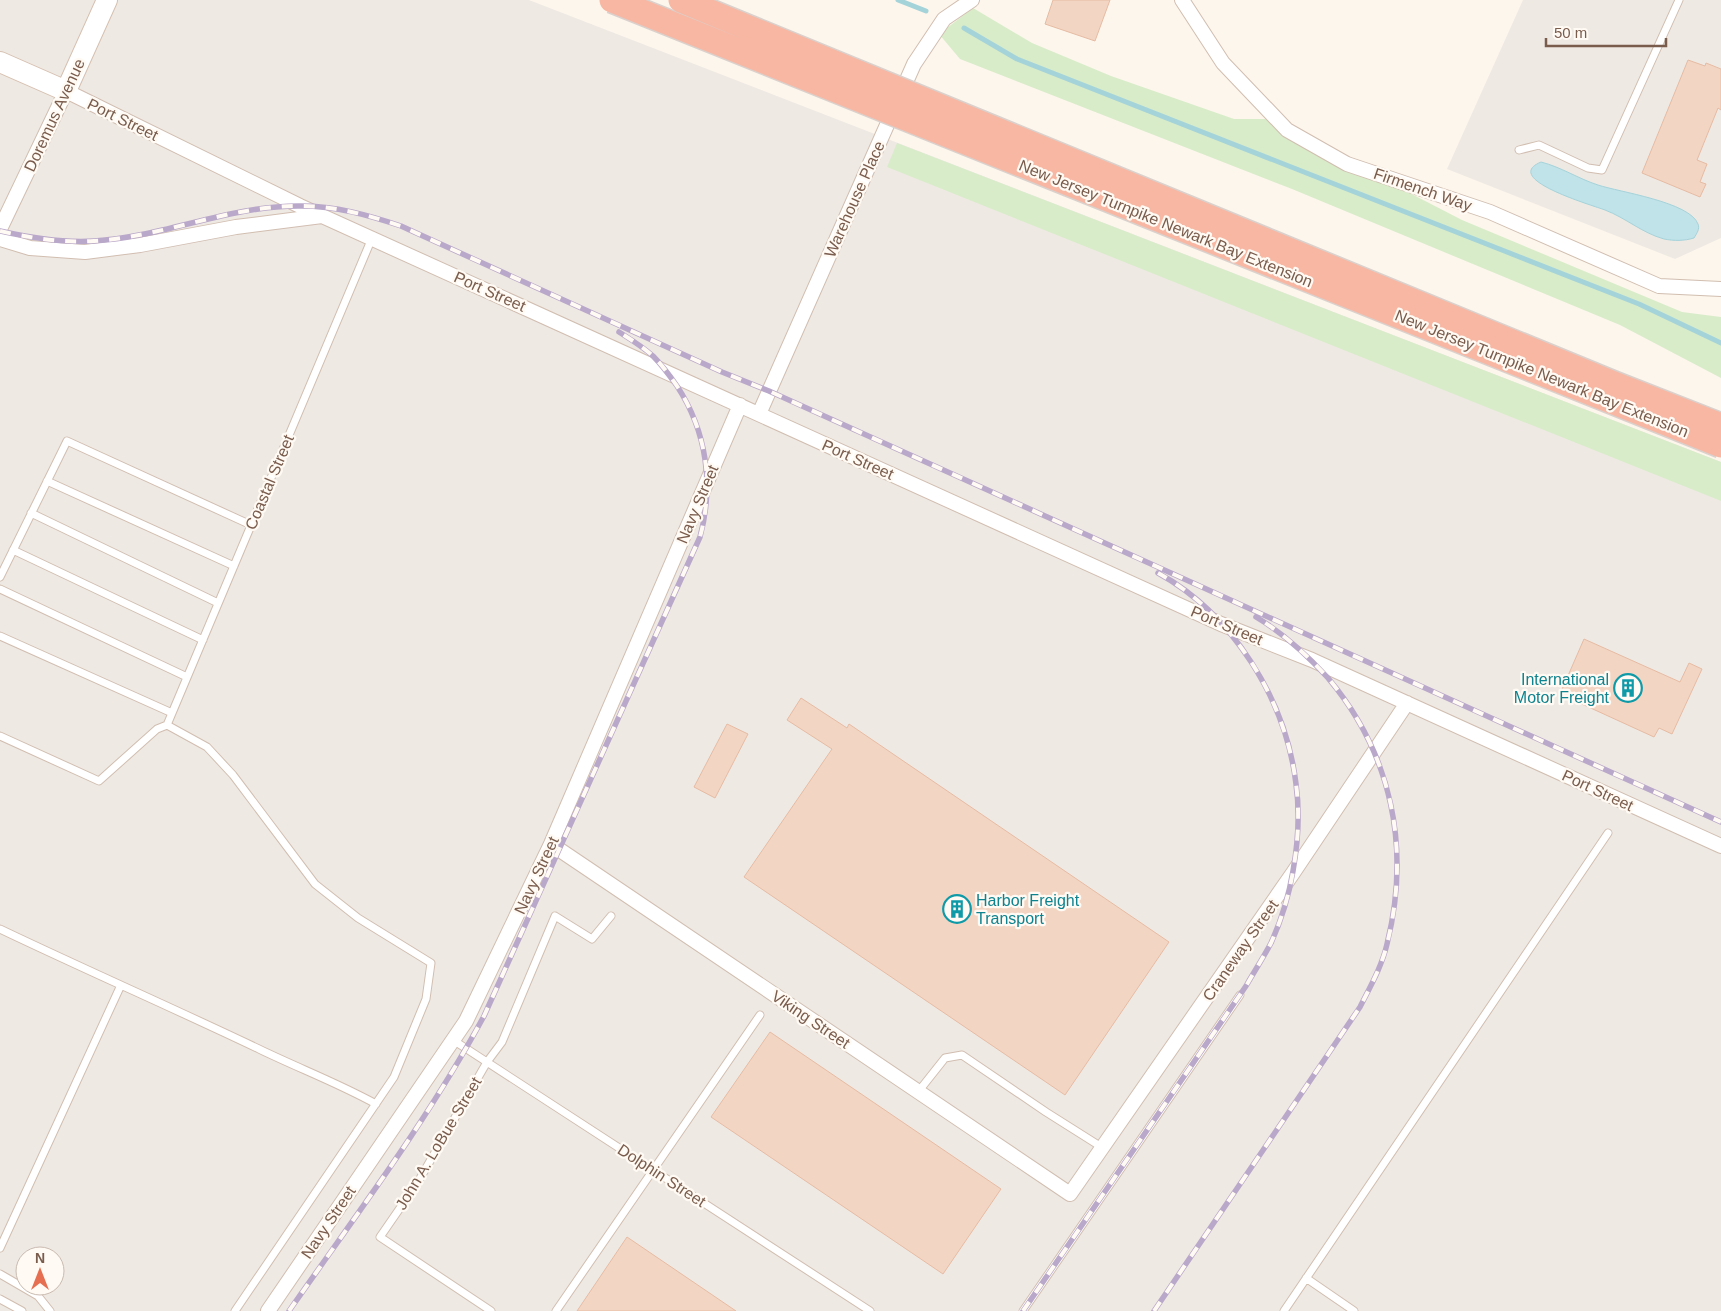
<svg xmlns="http://www.w3.org/2000/svg" width="1721" height="1311" viewBox="0 0 1721 1311" font-family="Arial,sans-serif">
<style>
.industrial{fill:#efe9e4;fill-rule:evenodd}
.green{fill:#d8ecc9}
.water{fill:#bfe3e8;stroke:#a5d3da}
.lines{fill:none;stroke-linecap:round;stroke-linejoin:round}
.stream{stroke:#a5d3da;stroke-width:5}
.building{fill:#f3d5c3;stroke:#e6bba3}
.service-casing{stroke:#d1beb0;stroke-width:9}
.minor-casing{stroke:#d1beb0;stroke-width:16}
.secondary-casing{stroke:#d6c0b0;stroke-width:22}
.service{stroke:#fff;stroke-width:7}
.minor{stroke:#fff;stroke-width:14}
.secondary{stroke:#fff;stroke-width:20}
.rail-casing{stroke:#b9a8c9;stroke-width:5.5}
.rail{stroke:#fffaf3;stroke-width:4;stroke-dasharray:11;stroke-linecap:butt}
.motorway-bridge-casing{stroke:#dad1cd;stroke-width:28;stroke-linecap:butt}
.motorway-bridge{stroke:#f7b7a3;stroke-width:25}
.labels{text-anchor:middle;stroke-width:4.5;stroke-linejoin:round;paint-order:stroke}
.street-label{font-size:16px;fill:#7a5c4d;stroke:#fffaf3}
.culture-label{font-size:16px;fill:#0d838f;stroke:#fffaf3;text-anchor:end}
</style>
<rect width="100%" height="100%" fill="#fdf6ec"/>
<path class="industrial" d="M0,0H529L1721,462V1311H0ZM25,1256H55V1286H25Z
M1523,0H1721V238L1675,259L1447,169Z"/>
<path class="green" d="M973,8L1032,43L1111,76L1234,119H1266L1462,220L1682,312L1721,317V378L1620,325L1292,189L960,59L939,34Z
M897,143L1721,462V501L887,167Z"/>
<path class="water" d="M1541,162C1561,167 1579,179 1598,185C1619,192 1690,202 1698,224C1700,229 1697,233 1694,238C1684,241 1674,241 1664,239C1642,233 1626,218 1605,210C1595,206 1500,179 1541,162Z"/>
<g class="lines">
<path class="stream" d="M898,0L926,11
M964,28L1017,59L1639,304L1721,343"/>
</g>
<path class="building" d="M1053,0H1110L1095,41L1045,24Z
M1688,60L1705,66L1706,63L1721,69V110L1718,108L1697,160L1707,164L1700,182L1706,184L1700,197L1642,173Z
M1584,639L1680,682L1689,663L1702,669L1672,734L1659,728L1654,737L1560,694Z
M801,698L847,728L849,724L1169,942L1065,1095L744,877L832,749L787,720Z
M727,724L748,734L715,798L694,787Z
M770,1032L1001,1189L943,1274L711,1117Z
M627,1237L736,1311H577Z"/>
<g class="lines">
<defs>
<path id="service" d="M1519,150L1539,145L1588,168L1602,170L1679,0
M47,481L234,566
M31,513L218,603
M13,550L203,640
M0,577L67,441L251,525
M0,589L187,677
M0,636L172,713
M167,725L372,238
M0,736L99,781L157,729L167,725L207,747L233,775L315,884L358,918L431,963L426,999L394,1077L235,1311
M0,929C86,970 173,1008 259,1049C298,1068 338,1083 376,1104
M453,1040L870,1311
M918,1092L945,1058L962,1055L1046,1112L1103,1148
M0,1248L121,985
M0,1274L38,1296L50,1311
M1306,1278L1354,1311
M0,1299L22,1311
M491,1311L380,1237L418,1182L487,1062L502,1042L555,916L592,939L611,916
M556,1311L760,1015
M1023,1311L1240,995
M1284,1311L1608,833"/>
<path id="minor" d="M1182,0L1223,63L1287,130L1347,164L1490,212L1659,286L1721,289
M0,229L66,91L300,206L1221,624L1312,660L1721,846
M0,239L30,248L85,252L140,245L236,227L322,216
M759,414L914,64L944,19L972,0
M551,844L1070,1194L1293,873L1407,703
M268,1311L466,1021L551,844L740,405"/>
<path id="secondary" d="M0,62L66,91L107,0"/>
</defs>
<use href="#service" class="service-casing"/>
<use href="#minor" class="minor-casing"/>
<use href="#secondary" class="secondary-casing"/>
<use href="#service" class="service"/>
<use href="#minor" class="minor"/>
<use href="#secondary" class="secondary"/>
<defs>
<path id="rail" d="M0,231C31,238 62,243 94,241C164,237 230,205 301,206C336,206 368,215 401,226L722,372L769,391L1721,822
M289,1311C356,1215 428,1120 484,1016L700,537C714,485 707,432 677,386C670,376 662,365 653,356C643,347 630,339 619,332
M1023,1311L1246,986C1254,972 1263,958 1271,943C1281,921 1289,895 1293,871C1298,843 1300,813 1296,784C1286,700 1233,614 1158,573
M1154,1311L1360,1007C1370,987 1382,966 1387,944C1411,848 1392,754 1328,678C1307,655 1283,633 1256,617"/>
</defs>
<use href="#rail" class="rail-casing"/>
<use href="#rail" class="rail"/>
<defs>
<path id="motorway-bridge" d="M612,0L1721,445
M681,0L1614,384L1721,426"/>
</defs>
<use href="#motorway-bridge" class="motorway-bridge-casing"/>
<use href="#motorway-bridge" class="motorway-bridge"/>
</g>
<defs>
<symbol id="building-ring" viewBox="-11 -11 22 22"><circle r="9.5" fill="#fffaf3" stroke="#0f9aa8" stroke-width="1.5"/><path d="M-4-6H4V6H1V3H-1V6H-4ZM-2.5-4.3h1.7v1.8h-1.7ZM.8-4.3h1.7v1.8H.8ZM-2.5-1h1.7V.8h-1.7ZM.8-1h1.7V.8H.8Z" fill="#0f9aa8"/></symbol>
</defs>
<g fill-rule="evenodd">
<use href="#building-ring" x="1612" y="672" width="32" height="32"/>
<use href="#building-ring" x="941" y="893" width="32" height="32"/>
</g>
<g class="labels">
<g class="street-label">
<text transform="translate(54 115) rotate(-65)" y="6">Doremus Avenue</text>
<text transform="translate(123 119) rotate(26)" y="6">Port Street</text>
<text transform="translate(1423 189) rotate(19)" y="6">Firmench Way</text>
<text transform="translate(854 199) rotate(-66)" y="6">Warehouse Place</text>
<text transform="translate(1166 223) rotate(22)" y="6">New Jersey Turnpike Newark Bay Extension</text>
<text transform="translate(490 291) rotate(24)" y="6">Port Street</text>
<text transform="translate(1542 373) rotate(22)" y="6">New Jersey Turnpike Newark Bay Extension</text>
<text transform="translate(858 459) rotate(24)" y="6">Port Street</text>
<text transform="translate(269 482) rotate(-67)" y="6">Coastal Street</text>
<text transform="translate(697 504) rotate(-67)" y="6">Navy Street</text>
<text transform="translate(1227 625) rotate(23)" y="6">Port Street</text>
<text transform="translate(1598 790) rotate(25)" y="6">Port Street</text>
<text transform="translate(536 875) rotate(-65)" y="6">Navy Street</text>
<text transform="translate(1240 950) rotate(-55)" y="6">Craneway Street</text>
<text transform="translate(811 1019) rotate(34)" y="6">Viking Street</text>
<text transform="translate(438 1143) rotate(-59)" y="6">John A. LoBue Street</text>
<text transform="translate(662 1175) rotate(33)" y="6">Dolphin Street</text>
<text transform="translate(328 1222) rotate(-56)" y="6">Navy Street</text>
</g>
<g class="culture-label">
<text x="1609" y="685">International<tspan x="1609" dy="18">Motor Freight</tspan></text>
<text x="976" y="906" text-anchor="start">Harbor Freight<tspan x="976" dy="18">Transport</tspan></text>
</g>
</g>
<g transform="translate(40 1271)"><circle r="24" fill="#fffaf3" stroke="#cabbb1"/>
<path d="M0-4L9 19L0 12L-9 19Z" fill="#e76f51"/>
<text y="-8" font-size="14" font-weight="bold" text-anchor="middle" fill="#7a5c4d">N</text>
</g>
<path d="M1546 38v8h120v-8" fill="none" stroke="#7a5c4d" stroke-width="2.5"/>
<text x="1554" y="38" font-size="15" fill="#7a5c4d" stroke="#fffaf3" stroke-width="4" paint-order="stroke">50 m</text>
</svg>
